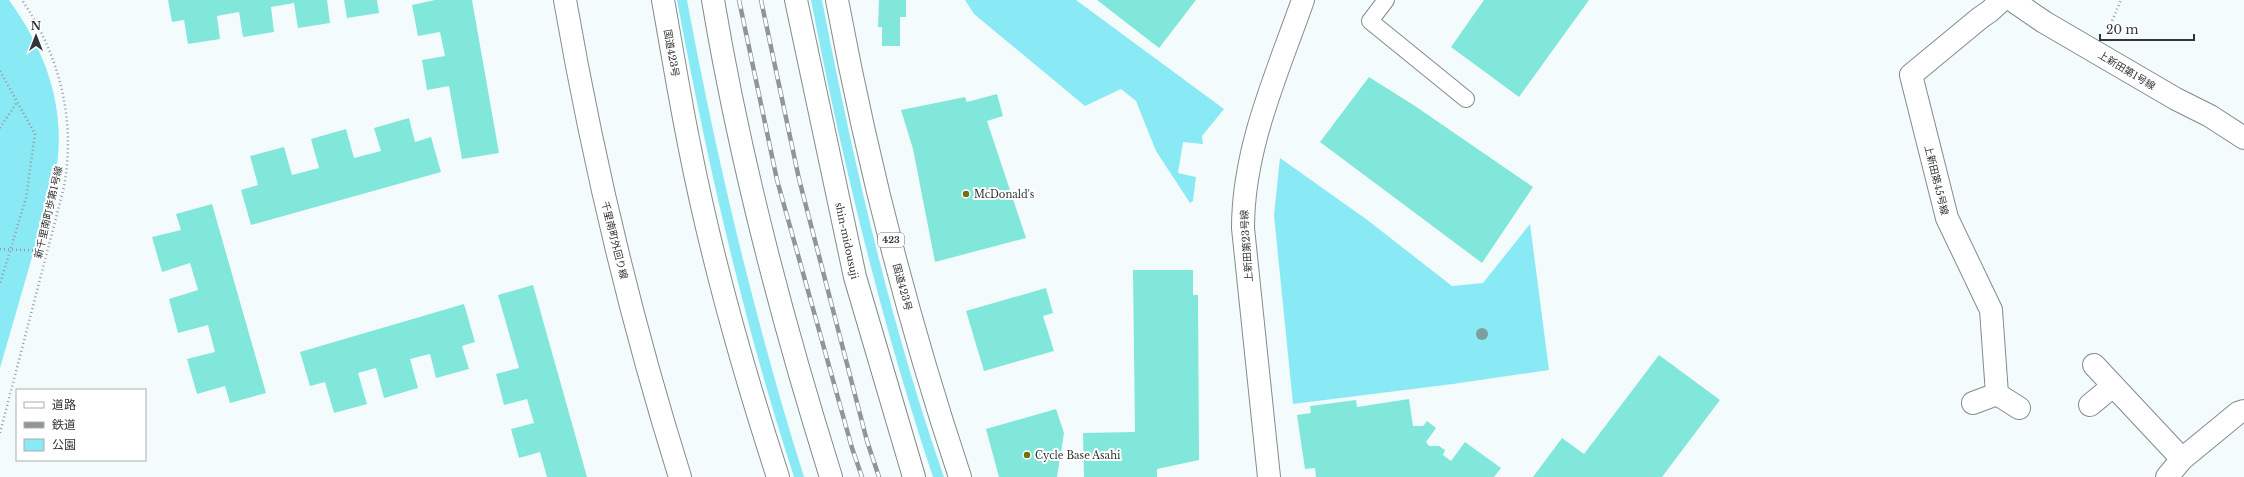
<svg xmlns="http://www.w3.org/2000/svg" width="2244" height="477" viewBox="0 0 2244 477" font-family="'Libre Baskerville','Noto Sans JP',serif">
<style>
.green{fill:#89eaf5}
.building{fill:#81e7da}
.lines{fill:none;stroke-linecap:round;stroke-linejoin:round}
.service-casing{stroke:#848b8b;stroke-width:18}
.minor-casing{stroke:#848b8b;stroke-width:24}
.tertiary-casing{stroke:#848b8b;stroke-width:24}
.trunk-casing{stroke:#848b8b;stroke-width:24}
.path{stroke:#969b9b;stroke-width:2.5;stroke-dasharray:1 3;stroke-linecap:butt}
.service{stroke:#fff;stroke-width:16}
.minor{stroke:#fff;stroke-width:22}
.tertiary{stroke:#fff;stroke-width:22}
.trunk{stroke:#fff;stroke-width:22}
.rail-casing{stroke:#909596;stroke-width:4.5}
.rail{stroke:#fff;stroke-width:3;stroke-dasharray:9;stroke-linecap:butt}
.tree{fill:#7f9c9f}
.poi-dot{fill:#747011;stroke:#fff;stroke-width:1.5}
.labels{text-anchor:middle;stroke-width:4;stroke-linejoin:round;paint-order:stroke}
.shield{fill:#fff;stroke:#707272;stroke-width:1}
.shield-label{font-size:9px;font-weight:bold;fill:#323535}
.street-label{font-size:10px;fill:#323535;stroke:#fff}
.poi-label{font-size:10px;fill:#323535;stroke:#fff;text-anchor:start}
</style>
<rect width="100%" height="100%" fill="#f4fbfc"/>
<path class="green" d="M0,0H9L11,3C47,53 68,113 55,176C50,199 43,221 36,243C24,285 12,327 0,368Z
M677,0H687C717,161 755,321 804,477H794C743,321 707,161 677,0Z
M811,0H822C853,161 890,322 944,477H933C881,321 842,161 811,0Z
M965,0H1076L1224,109L1202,136L1203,144L1183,142L1178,173L1196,177L1193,201L1190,203L1156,151L1136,101L1121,89L1085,106L974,14Z
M1280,158L1366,219L1452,286L1483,283L1530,224L1549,370L1453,384L1293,404L1274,215Z"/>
<path class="building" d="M168,0H327L330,23L298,28L294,3L271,7L274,32L243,37L239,12L217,16L220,39L188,44L184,20L172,22Z
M344,0H377L379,13L347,18Z
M435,0H472L499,153L462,159L449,86L427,90L422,60L445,56L440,32L418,36L412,5Z
M879,0H906V17H900V46H882V27H878Z
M1097,0H1196L1159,48Z
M1484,0H1589L1519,97L1451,47Z
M1369,77L1415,106L1533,187L1482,263L1320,142Z
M997,94L1003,116L987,121L1026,238L935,262L913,149L901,110L965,97L967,102Z
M409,118L415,142L431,137L441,172L251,225L241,190L258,185L250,156L284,147L292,175L319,168L311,139L346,129L354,158L381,151L374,128Z
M212,204L266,393L230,403L225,386L197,394L187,359L215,352L208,325L178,333L169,299L198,290L190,263L162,272L152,237L181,230L176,214Z
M1133,270H1193V295H1198L1199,460L1157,469V477H1084L1083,433L1135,432Z
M533,285L587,477H547L540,452L519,458L511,429L534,423L527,399L504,405L496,374L519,368L498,295Z
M1046,288L1053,313L1043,316L1054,351L984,371L966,311Z
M464,304L475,342L462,346L469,369L436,378L430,354L410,359L418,388L384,398L376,368L358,373L367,404L334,413L325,382L310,386L300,352Z
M1659,355L1720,400L1662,477H1533L1562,438L1584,454Z
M1409,399L1413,426H1423L1427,421L1436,428L1426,442L1429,446H1439L1445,450L1443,455L1451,461L1465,442L1501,468L1494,477H1316L1315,468L1305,469L1297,415L1311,413L1310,406L1356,400L1357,407Z
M1056,409L1064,433L1057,477H999L986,429Z"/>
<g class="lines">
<defs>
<path id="service" d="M1386,0L1370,21L1466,99"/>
<path id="minor" d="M2012,0L2044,22L2176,99L2210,116L2244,138
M2094,365L2182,459
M1997,394L1991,310L1947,218L1911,75L1980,18L1990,11L2002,0
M1997,394L2019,408
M1973,403L1997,394
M2090,405L2113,386
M2167,477L2182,459L2238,413L2244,411"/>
<path id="tertiary" d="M565,0C593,161 631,321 680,477
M1269,477L1243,228C1243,148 1277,74 1303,0"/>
<g id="trunk">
<path d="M663,0C672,50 680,100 690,149C712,260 743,370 778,477"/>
<path d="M713,0C740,161 782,321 831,477"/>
<path id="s1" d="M796,0L855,277L914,477"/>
<path d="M837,0C867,161 908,321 960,477"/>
</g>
</defs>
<use href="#service" class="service-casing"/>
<use href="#minor" class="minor-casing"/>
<use href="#tertiary" class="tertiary-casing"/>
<use href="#trunk" class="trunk-casing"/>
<path class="path" d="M2109,28L2121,0
M0,71L35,134L26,198L0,284
M0,128L17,102
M0,249L47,251
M0,433L64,187C76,120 60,56 22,0"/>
<use href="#service" class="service"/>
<use href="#minor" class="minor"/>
<use href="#tertiary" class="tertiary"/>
<use href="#trunk" class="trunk"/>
<defs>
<path id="rail" d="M739,0L777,180L852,448L862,477
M761,0L799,179L867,441L879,477"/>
</defs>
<use href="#rail" class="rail-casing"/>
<use href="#rail" class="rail"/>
</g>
<circle class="tree" cx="1482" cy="334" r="6"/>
<g class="poi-dot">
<circle cx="966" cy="194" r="4"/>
<circle cx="1027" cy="455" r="4"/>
</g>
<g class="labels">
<rect class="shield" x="878" y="233" width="26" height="14" rx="3"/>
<g class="shield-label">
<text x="891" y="243">423</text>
</g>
<g class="street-label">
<text transform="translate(672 53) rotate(80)" y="4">国道423号</text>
<text transform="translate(2127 70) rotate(31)" y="4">上新田第1号線</text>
<text transform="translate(1937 180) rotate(76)" y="4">上新田第45号線</text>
<text transform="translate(48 212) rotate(-77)" y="4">新千里南町歩第1号線</text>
<text transform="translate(615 240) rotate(76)" y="4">千里南町外回り線</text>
<text dy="4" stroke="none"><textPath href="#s1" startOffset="246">shin-midousuji</textPath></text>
<text transform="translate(1246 246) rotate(-94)" y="4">上新田第23号線</text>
<text transform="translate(903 287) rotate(75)" y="4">国道423号</text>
</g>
<g class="poi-label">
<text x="974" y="198">McDonald's</text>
<text x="1035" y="459">Cycle Base Asahi</text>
</g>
</g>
<rect x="16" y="389" width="130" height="72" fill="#ffffff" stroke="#adaeae"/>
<rect x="24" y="402" width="20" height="6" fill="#ffffff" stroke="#adaeae"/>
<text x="52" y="409" font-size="12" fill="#323535">道路</text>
<rect x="24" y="422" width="20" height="6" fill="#909596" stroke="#adaeae"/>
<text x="52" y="429" font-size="12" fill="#323535">鉄道</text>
<rect x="24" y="439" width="20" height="12" fill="#89eaf5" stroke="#adaeae"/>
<text x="52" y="449" font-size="12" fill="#323535">公園</text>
<g transform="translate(36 36)" stroke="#ffffff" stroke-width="3" paint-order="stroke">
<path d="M0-3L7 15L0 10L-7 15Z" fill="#323535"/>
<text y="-6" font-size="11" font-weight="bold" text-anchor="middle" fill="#323535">N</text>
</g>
<path d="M2100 34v6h94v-6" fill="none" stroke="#323535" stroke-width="2"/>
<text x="2106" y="34" font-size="12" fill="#323535" stroke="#ffffff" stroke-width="3" paint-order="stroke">20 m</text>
</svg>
